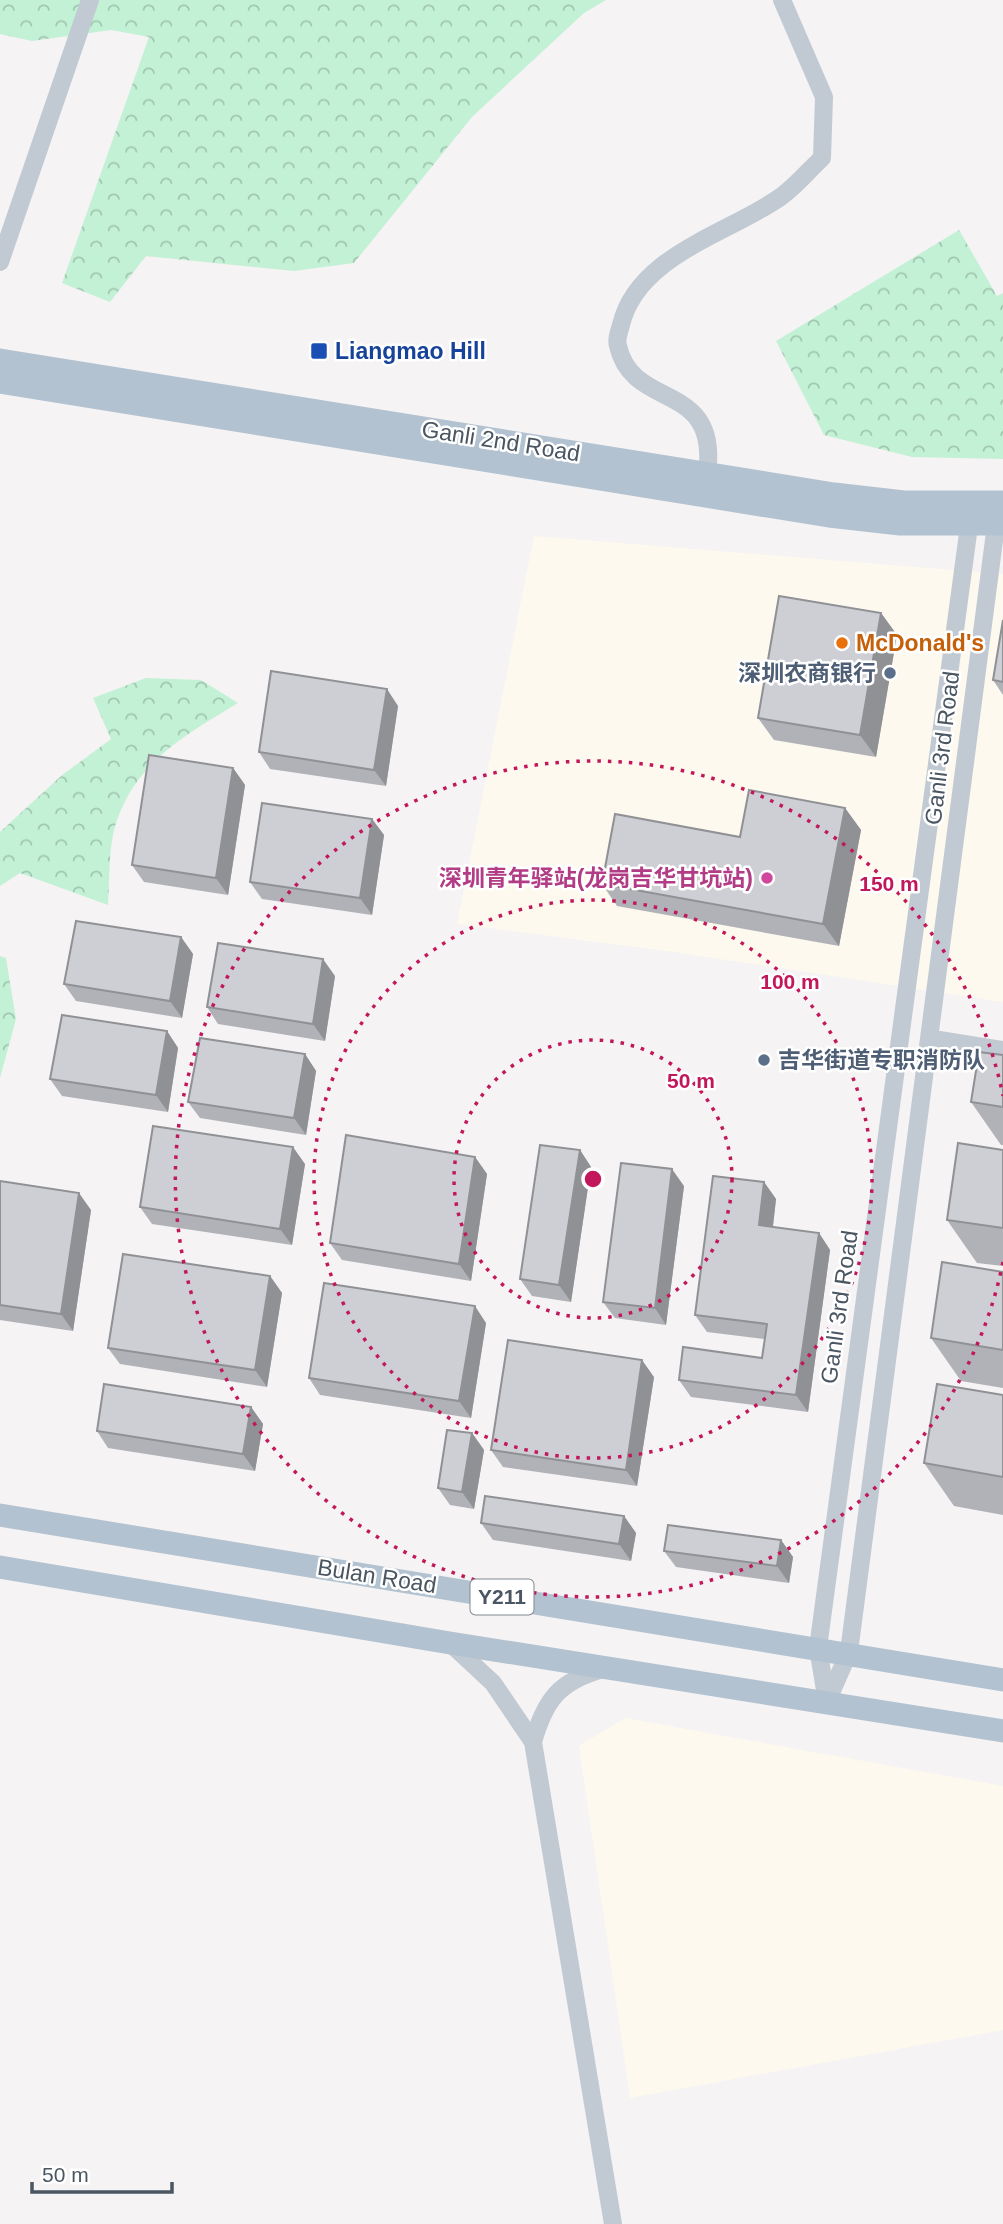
<svg xmlns="http://www.w3.org/2000/svg" width="1003" height="2224" viewBox="0 0 1003 2224" font-family="Helvetica,'Noto Sans SC',sans-serif">
<style>
.commercial{fill:#fdf9ef}
.forest{fill:url(#forest-crowns)}
.lines{fill:none;stroke-linecap:round;stroke-linejoin:round}
.minor{stroke:#c1cad2;stroke-width:18}
.major{stroke:#b3c2d1;stroke-width:23}
.wall{fill:#b0b2b7}
.shaded-wall{fill:#909195}
.building{fill:#cdcfd5;stroke:#909195;stroke-width:2}
.ring{fill:none;stroke:#c2185b;stroke-width:3.5;stroke-dasharray:3.5 7}
.transit-dot{fill:#1a4fb4;stroke:#fff;stroke-width:2.5}
.food-dot{fill:#e8710a;stroke:#fff;stroke-width:2.5}
.service-dot{fill:#5c6f8a;stroke:#fff;stroke-width:2.5}
.hotel-dot{fill:#d1479c;stroke:#fff;stroke-width:2.5}
.labels{text-anchor:middle;stroke-width:5;stroke-linejoin:round;paint-order:stroke}
.shield{fill:#fff;stroke:#808990;stroke-width:2}
.shield-label{font-size:21px;font-weight:bold;fill:#4a5661}
.transit-label{font-size:23px;font-weight:bold;fill:#164399;stroke:#fff;text-anchor:start}
.street-label{font-size:23px;fill:#4a5661;stroke:#fff}
.food-label{font-size:23px;font-weight:bold;fill:#c56008;stroke:#fff;text-anchor:start}
.service-label{font-size:23px;font-weight:bold;fill:#4e5e75;stroke:#fff;text-anchor:end}
.hotel-label{font-size:23px;font-weight:bold;fill:#b23c85;stroke:#fff;text-anchor:end}
.centre{fill:#c2185b;stroke:#fff;stroke-width:3.5}
.ring-label{font-size:21px;text-anchor:middle;font-weight:bold;fill:#c2185b;stroke:#fff;stroke-width:5;stroke-linejoin:round;paint-order:stroke}
</style>
<defs>
<pattern id="forest-crowns" width="20" height="18" patternUnits="userSpaceOnUse" patternTransform="scale(1.75)"><rect width="20" height="18" fill="#c3f1d5"/><path d="M2 6a3 3 0 1 1 6 0M12 15a3 3 0 1 1 6 0" fill="none" stroke="#a0c6b0"/></pattern>
</defs>
<rect width="100%" height="100%" fill="#f5f3f3"/>
<path class="commercial" d="M534,536L1003,574V1002L674,952L457,924Z
M625,1718L1003,1786V2030L630,2098L579,1746Z"/>
<path class="forest" d="M0,0H606L584,13L472,117L354,263L294,271L146,256L110,302L62,283L149,37L111,30L32,41L0,34Z
M959,230L997,296L1003,293V459L912,457L824,435L776,341Z
M146,678L201,680L238,703C186,735 139,759 117,820C108,845 110,879 108,905L20,873L0,886V832L61,776L111,739L93,698Z
M0,956L6,958L16,1019L0,1078Z"/>
<g class="lines">
<path class="minor" d="M0,262L90,0
M707,474C720,379 633,412 618,346C616,339 619,332 621,325C637,256 727,234 779,198C794,188 808,171 822,158L824,97L782,0
M984,504L996,525L849,1652L827,1702L818,1648L969,526Z
M933,1039L1003,1050
M450,1643L493,1683L533,1742L613,2224
M533,1742C545,1700 559,1681 603,1669"/>
<path class="major" d="M0,360L834,494L904,502H1003
M0,382L829,516L900,524H1003
M0,1515L1003,1680
M0,1567L450,1643L1003,1731"/>
</g>
<path class="wall" d="M881,613L897,635L876,757L774,740L758,718Z
M1003,620V695L993,680Z
M398,706L386,786L270,769L259,752Z
M233,768L245,785L228,895L144,882L132,865Z
M845,808L861,830L839,946L617,906L602,884L740,837Z
M372,819L384,835L372,915L262,899L250,882Z
M181,937L193,954L182,1018L76,1001L64,984Z
M335,976L325,1041L218,1024L207,1007Z
M167,1031L178,1048L168,1112L62,1096L50,1079Z
M305,1054L316,1071L306,1135L200,1118L188,1102Z
M1003,1055V1145H1001L971,1102Z
M580,1150L591,1167L571,1302L532,1296L520,1279Z
M1003,1150V1266L977,1263L947,1220Z
M475,1157L487,1174L471,1281L342,1260L330,1243Z
M305,1164L292,1245L152,1224L140,1207Z
M0,1181L91,1210L73,1331L0,1320Z
M764,1182L776,1199L773,1227L819,1233L830,1250L808,1412L691,1397L679,1380L762,1358L765,1339L707,1332L695,1315Z
M684,1186L666,1325L615,1318L603,1302Z
M1003,1272V1388L961,1381L931,1338Z
M270,1276L282,1293L267,1387L120,1364L108,1348Z
M486,1323L471,1418L320,1395L309,1378Z
M654,1377L637,1486L503,1467L491,1450Z
M1003,1395V1515L954,1506L924,1463Z
M251,1407L263,1424L255,1471L108,1448L97,1431Z
M472,1433L484,1450L474,1509L450,1505L438,1488Z
M624,1516L636,1533L631,1561L493,1540L481,1523Z
M781,1540L793,1557L789,1583L676,1567L664,1551Z"/>
<path class="shaded-wall" d="M881,613L897,635L876,757L860,735Z
M387,689L398,706L386,786L374,770Z
M233,768L245,785L228,895L216,878Z
M845,808L861,830L839,946L823,924Z
M372,819L384,835L372,915L360,898Z
M181,937L193,954L182,1018L170,1001Z
M323,959L335,976L325,1041L313,1024Z
M167,1031L178,1048L168,1112L156,1095Z
M305,1054L316,1071L306,1135L294,1118Z
M293,1147L305,1164L292,1245L280,1229Z
M580,1150L591,1167L571,1302L559,1285Z
M475,1157L487,1174L471,1281L459,1264Z
M672,1169L684,1186L666,1325L655,1308Z
M764,1182L776,1199L771,1242L759,1225Z
M79,1193L91,1210L73,1331L61,1314Z
M819,1233L830,1250L808,1412L796,1395Z
M270,1276L282,1293L267,1387L255,1370Z
M475,1306L486,1323L471,1418L459,1401Z
M642,1360L654,1377L637,1486L626,1470Z
M251,1407L263,1424L255,1471L243,1454Z
M472,1433L484,1450L474,1509L462,1492Z
M624,1516L636,1533L631,1561L619,1544Z
M781,1540L793,1557L789,1583L777,1566Z"/>
<path class="building" d="M779,596L881,613L860,735L758,718Z
M1003,620V682L993,680Z
M271,671L387,689L374,770L259,752Z
M149,755L233,768L216,878L132,865Z
M749,790L845,808L823,924L602,884L615,814L740,837Z
M262,803L372,819L360,898L250,882Z
M76,921L181,937L170,1001L64,984Z
M218,943L323,959L313,1024L207,1007Z
M62,1015L167,1031L156,1095L50,1079Z
M200,1038L305,1054L294,1118L188,1102Z
M979,1052L1003,1055V1107L971,1102Z
M153,1126L293,1147L280,1229L140,1207Z
M346,1135L475,1157L459,1264L330,1243Z
M958,1143L1003,1150V1228L947,1220Z
M540,1145L580,1150L559,1285L520,1279Z
M621,1163L672,1169L655,1308L603,1302Z
M713,1176L764,1182L759,1225L819,1233L796,1395L679,1380L683,1347L762,1358L767,1324L695,1315Z
M0,1181L79,1193L61,1314L0,1305Z
M123,1254L270,1276L255,1370L108,1348Z
M942,1262L1003,1272V1350L931,1338Z
M324,1283L475,1306L459,1401L309,1378Z
M508,1340L642,1360L626,1470L491,1450Z
M104,1384L251,1407L243,1454L97,1431Z
M937,1384L1003,1395V1477L924,1463Z
M447,1430L472,1433L462,1492L438,1488Z
M485,1496L624,1516L619,1544L481,1523Z
M668,1525L781,1540L777,1566L664,1551Z"/>
<g class="ring">
<circle cx="593" cy="1179" r="139"/>
<circle cx="593" cy="1179" r="279"/>
<path d="M1003 1262A418 418 0 1 1 1003 1096"/>
</g>
<rect class="transit-dot" x="310" y="342" width="18" height="18" rx="3.5"/>
<circle class="food-dot" cx="842" cy="643" r="7"/>
<g class="service-dot">
<circle cx="890" cy="673" r="7"/>
<circle cx="764" cy="1060" r="7"/>
</g>
<circle class="hotel-dot" cx="767" cy="878" r="7"/>
<g class="labels">
<rect class="shield" x="470.5" y="1579.5" width="63" height="35" rx="5"/>
<g class="shield-label">
<text x="502" y="1604">Y211</text>
</g>
<g class="transit-label">
<text x="335" y="359">Liangmao Hill</text>
</g>
<g class="street-label">
<text transform="translate(501 441) rotate(9)" y="8">Ganli 2nd Road</text>
<text transform="translate(942 748) rotate(-83)" y="8">Ganli 3rd Road</text>
<text transform="translate(839 1307) rotate(-82)" y="8">Ganli 3rd Road</text>
<text transform="translate(377 1576) rotate(9)" y="8">Bulan Road</text>
</g>
<g class="food-label">
<text x="856" y="651">McDonald's</text>
</g>
<g class="service-label">
<text x="876" y="681">深圳农商银行</text>
<text x="778" y="1068" text-anchor="start">吉华街道专职消防队</text>
</g>
<g class="hotel-label">
<text x="753" y="886">深圳青年驿站(龙岗吉华甘坑站)</text>
</g>
</g>
<circle cx="593" cy="1179" r="10" class="centre"/>
<g class="ring-label">
<text x="889" y="891">150 m</text>
<text x="790" y="989">100 m</text>
<text x="691" y="1088">50 m</text>
</g>
<path d="M32 2182v10h140v-10" fill="none" stroke="#4a5661" stroke-width="3.5"/>
<text x="42" y="2182" font-size="21" fill="#4a5661" stroke="#ffffff" stroke-width="5" paint-order="stroke">50 m</text>
</svg>
